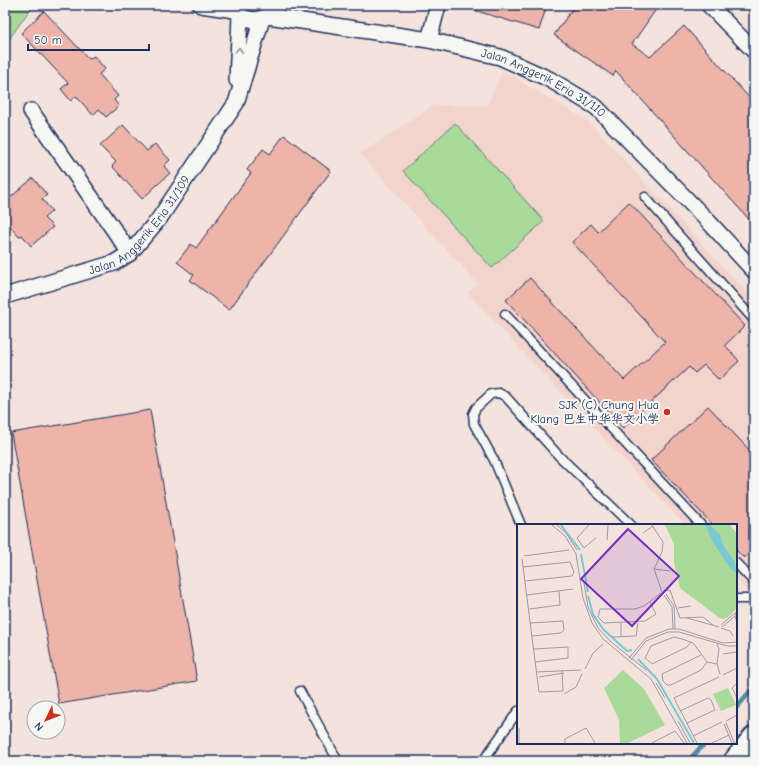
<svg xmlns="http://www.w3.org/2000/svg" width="759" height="766" viewBox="0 0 759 766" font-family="'Comic Neue','LXGW WenKai TC',sans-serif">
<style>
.built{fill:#f2d4cd}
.green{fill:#aada9a;stroke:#62847c}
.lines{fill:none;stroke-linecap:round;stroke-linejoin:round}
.stream{stroke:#538ba5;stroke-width:5}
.building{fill:#eeb4a9;stroke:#1b2f5e}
.lane-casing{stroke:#1b2f5e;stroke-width:11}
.street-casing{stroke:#1b2f5e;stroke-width:18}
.secondary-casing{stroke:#1b2f5e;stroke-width:25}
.lane{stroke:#f6f6f2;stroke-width:8}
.street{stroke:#f6f6f2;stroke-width:15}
.secondary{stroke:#f6f6f2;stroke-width:22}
.oneway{stroke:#8892a8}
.poi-dot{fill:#c8321e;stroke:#f6f6f2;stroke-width:1.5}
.labels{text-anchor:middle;stroke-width:4;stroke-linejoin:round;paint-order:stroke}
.street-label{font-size:12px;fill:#1b2f5e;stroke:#f6f6f2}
.poi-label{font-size:12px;fill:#1b2f5e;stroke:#f6f6f2;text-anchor:end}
.inset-river{fill:none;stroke:#79c8d4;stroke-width:2}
.inset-road{fill:none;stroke:#9d9aaa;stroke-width:1}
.view{fill:#7b2cbf;fill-opacity:0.15;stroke:#7b2cbf;stroke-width:2}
.inset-edge{fill:none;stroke:#1b2f5e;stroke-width:2}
</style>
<rect width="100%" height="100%" fill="#f4e2dc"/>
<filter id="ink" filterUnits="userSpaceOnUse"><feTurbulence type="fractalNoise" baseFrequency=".025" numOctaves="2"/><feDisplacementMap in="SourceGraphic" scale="8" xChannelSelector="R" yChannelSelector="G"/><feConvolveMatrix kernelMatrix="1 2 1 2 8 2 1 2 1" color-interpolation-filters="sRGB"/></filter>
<g filter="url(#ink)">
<path class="built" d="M502,71L587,120L754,300V598L736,579V525H685L468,293L478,284L360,154L434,105L487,106Z"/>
<path class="green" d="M5,5H33L5,45Z
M455,123L544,221L492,268L403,171Z"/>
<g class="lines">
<path class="stream" d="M736,708L754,687
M688,761L705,743"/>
</g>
<path class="building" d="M468,5H547L539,30L467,8Z
M575,5H659L632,44L650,57L684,26L754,103V225L616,71L613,76L554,35Z
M44,11L89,59L94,56L105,69L99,74L118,96L114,100L119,106L106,117L99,109L93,115L76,96L71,101L61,89L68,83L21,33Z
M123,125L147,151L155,144L170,160L164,166L170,173L142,199L112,166L116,162L100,146Z
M284,135L331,171L229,310L190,280L194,275L177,262L191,244L196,248L251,173L247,170L263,149L270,154Z
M33,178L47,195L42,199L52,211L44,218L53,227L31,246L22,235L19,237L5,220V202Z
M629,202L745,326L725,345L739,361L719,380L704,365L695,373L689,367L623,428L506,300L530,278L624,380L665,342L572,242L591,224L598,232Z
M708,406L754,455V549L744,558L736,550V525H713L651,460Z
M150,410L197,681L59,704L11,433Z"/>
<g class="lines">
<defs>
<path id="lane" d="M645,197L754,320
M505,314L701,525
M521,525L494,460L474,424L473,414L476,408L491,394L499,393L506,397L559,456L631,525
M736,563L754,582
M736,599H754
M300,691L338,761
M483,761L518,711"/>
<g id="street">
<path d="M201,5L235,10"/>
<path d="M232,5C242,25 267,24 277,5"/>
<path d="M709,5L754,51"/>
<path id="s1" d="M268,16L429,40L500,57L549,79L596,107L708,221L754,271"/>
<path d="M429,40L438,5"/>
<path d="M237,80L240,16"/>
<path d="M31,111L130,253"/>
<path id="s2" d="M5,296L114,263L130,253L159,219L236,103L262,19"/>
</g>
<path id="secondary" d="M735,761L754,738"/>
</defs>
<use href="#lane" class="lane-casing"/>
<use href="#street" class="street-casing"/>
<use href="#secondary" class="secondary-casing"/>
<use href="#lane" class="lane"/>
<use href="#street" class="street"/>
<use href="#secondary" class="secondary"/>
</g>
<defs><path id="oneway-chevron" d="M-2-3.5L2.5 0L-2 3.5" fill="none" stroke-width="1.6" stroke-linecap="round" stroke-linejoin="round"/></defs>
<use class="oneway" href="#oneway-chevron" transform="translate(239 50) rotate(-87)"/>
</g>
<circle class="poi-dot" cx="667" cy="412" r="4"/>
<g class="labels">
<g class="street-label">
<text dy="4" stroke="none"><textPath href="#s1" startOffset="286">Jalan Anggerik Eria 31/110</textPath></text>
<text dy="4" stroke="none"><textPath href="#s2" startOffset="158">Jalan Anggerik Eria 31/109</textPath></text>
</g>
<g class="poi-label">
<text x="659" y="409">SJK (C) Chung Hua<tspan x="659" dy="14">Klang 巴生中华华文小学</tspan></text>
</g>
</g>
<g transform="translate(517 524)">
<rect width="220" height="220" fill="#f4e2dc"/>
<path d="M148,1H213L220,10V84L210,94L204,95L163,64L157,39V20ZM106,146L127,165L148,201L111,219H103L102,196L87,164ZM211,164L219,181L204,187L196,170Z" fill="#aada9a"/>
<path d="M188,1H193L203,11L207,23L217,36L220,50L213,44L197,20Z" fill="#79c8d4"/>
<path class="inset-river" d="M44,1L63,26M64,30L71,68M71,72L76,90L86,105L110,127L115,126M121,135L140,155L177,219"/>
<path class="inset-road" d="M35,1L48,12L59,30L66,74L75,99L86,115L134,155L170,219M40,1L49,9L60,26M72,1L60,14L67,24L79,14M135,1L146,18L145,28L137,45L145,68M126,9L136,2M90,16L91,1M7,32L52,26M5,35L22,168L46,167L45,146M6,43L53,38L57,48L55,52L8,57M137,45L153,47M67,59L71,83L81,104L93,117L129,146M147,67L153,66L163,94L186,93L197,102M149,70L157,82L158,105M10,71L56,65M147,71L155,83L156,105M133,78L139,90L128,97L87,99L81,93L83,85H118L127,82L144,69M161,84L174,82M12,85L43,81L42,67M220,85L218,92L220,99M170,94L202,103M13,99L46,97L47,106L44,109L15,112M104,99V113M204,101L218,89M205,103L218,92M204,104L213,107L216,112M95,113L119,112L121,99M174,118L170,123L135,140L128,134L134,122L157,113L165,115L176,119L177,120L190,138L200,140M200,120L202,125L200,140L203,150M17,125L51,123V134L18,138M206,130L220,128M184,131L145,150L146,157L150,161H154L184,146L190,138M112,134L129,114L152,105H162L206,119L220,118M114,136L129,117L151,108H162L210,122H220M68,145L76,129L86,120M19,148L64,146M206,151L220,144M22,153L47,149M139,159L148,174M220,159L215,164L220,174M47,170L59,163L65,150M163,187L191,174L194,176L198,186L170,199M161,197L173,219M209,197L220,191M209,199L217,218M207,200L215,219H219M176,212L205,198M2,219V204M48,219V215L69,204L78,219M135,219L158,207L167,219M180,219L157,174L202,153M195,219L212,211"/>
<path class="view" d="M111,5L162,52L115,102L64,55Z"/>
<rect width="220" height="220" class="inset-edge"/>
</g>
<rect width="759" height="766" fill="none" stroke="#f6f6f2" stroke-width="20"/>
<rect x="10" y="10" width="739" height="746" fill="none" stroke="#1b2f5e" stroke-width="1.5" filter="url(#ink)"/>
<g transform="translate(46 720) rotate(227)"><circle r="19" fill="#f6f6f2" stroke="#9ea6b7"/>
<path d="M0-3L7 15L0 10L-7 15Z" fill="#c8321e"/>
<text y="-6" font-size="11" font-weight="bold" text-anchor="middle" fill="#1b2f5e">N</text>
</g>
<path d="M28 44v6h121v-6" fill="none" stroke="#1b2f5e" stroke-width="2"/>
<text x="34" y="44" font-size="12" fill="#1b2f5e" stroke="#f6f6f2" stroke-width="3" paint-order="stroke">50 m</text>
</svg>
